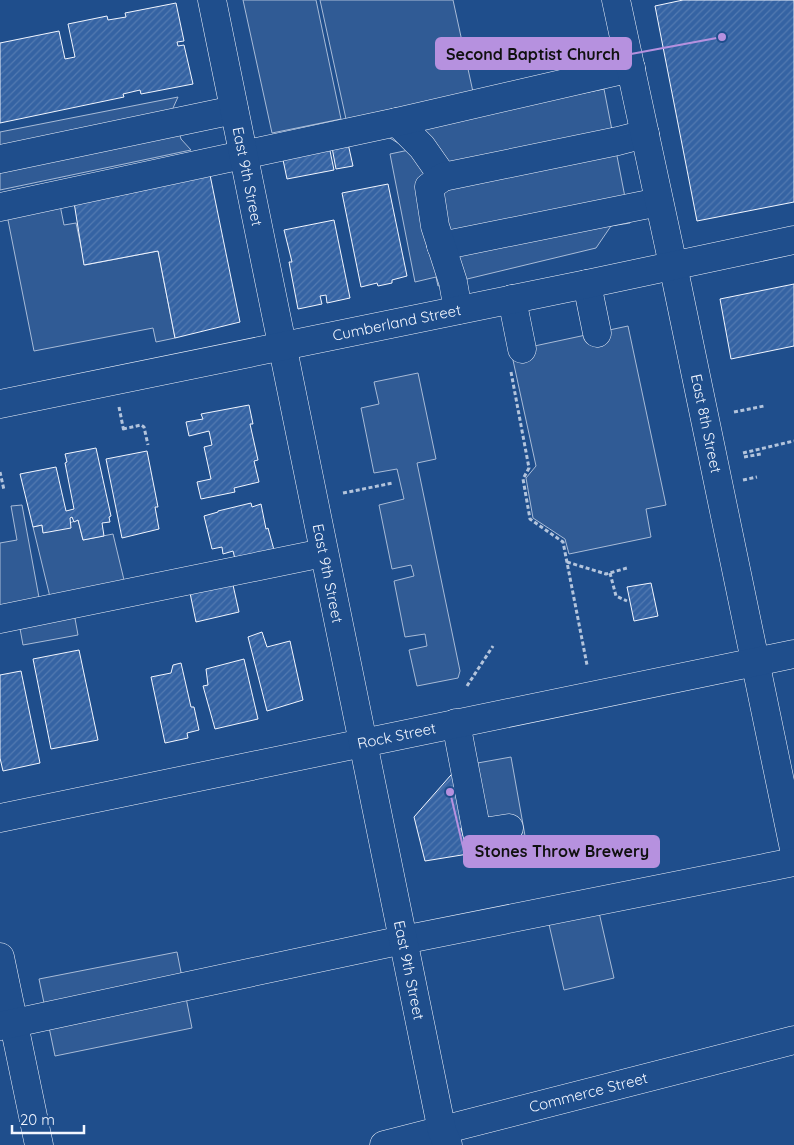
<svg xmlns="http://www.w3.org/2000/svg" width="794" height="1145" viewBox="0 0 794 1145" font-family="Quicksand,sans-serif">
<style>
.parking{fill:#305b95;stroke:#a8bbd7}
.building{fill:url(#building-hatch);stroke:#f2f6ff}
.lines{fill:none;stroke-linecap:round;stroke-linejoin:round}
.minor-casing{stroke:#f2f6ff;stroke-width:29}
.major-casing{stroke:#f2f6ff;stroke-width:29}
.path{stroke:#b3c4dc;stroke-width:3;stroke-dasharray:4 2.5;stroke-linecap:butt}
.minor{stroke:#1f4e8c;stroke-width:28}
.major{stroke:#1f4e8c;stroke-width:28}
.labels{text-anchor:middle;stroke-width:4;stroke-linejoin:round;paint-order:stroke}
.street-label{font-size:15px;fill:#f2f6ff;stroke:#1f4e8c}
.leader{fill:none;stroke:#b691df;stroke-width:2}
.callout-dot{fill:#b691df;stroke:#1f4e8c;stroke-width:2}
.callout{fill:#b691df;stroke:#b691df;stroke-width:2}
.callout-label{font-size:16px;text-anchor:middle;font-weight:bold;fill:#111}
</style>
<defs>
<pattern id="building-hatch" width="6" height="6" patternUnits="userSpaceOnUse" patternTransform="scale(1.25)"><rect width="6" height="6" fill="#3563a3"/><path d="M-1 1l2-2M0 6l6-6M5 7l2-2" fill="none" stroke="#537ab1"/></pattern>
</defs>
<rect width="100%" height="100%" fill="#1f4e8c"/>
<path class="parking" d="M243,0H316L341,119L272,133Z
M320,0H453L473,92L346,119Z
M604,89L630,223L611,226L596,248L438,286L436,277L415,282L390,154L409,150L382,133Z
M178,97L173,108L181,139L191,150L0,190V132Z
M60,205L64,225L76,223L85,265L158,251L175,338L156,342L153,328L34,351L7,215Z
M628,326L666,505L646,509L651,537L569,554L565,539L533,518L526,478L536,466L511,351Z
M418,373L436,459L417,463L460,671L458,678L417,686L409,650L427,646L425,634L405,637L394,581L414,576L411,565L392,569L379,505L404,499L397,469L374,473L361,408L379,404L374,382Z
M22,505L40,603L0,610V543L17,540L11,506Z
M78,520L83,540L113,534L124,580L50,597L33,527L42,525L43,532Z
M74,613L78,635L23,645L19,623Z
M511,757L527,847L489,854L472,764Z
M598,908L614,978L564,990L548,920Z
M177,952L192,1028L55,1056L39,979Z"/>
<path class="building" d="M683,0H794V202L697,221L655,6Z
M176,3L184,41L177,42L178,46L184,45L193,84L141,94L140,90L123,94L124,97L0,123V43L59,31L65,59L75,57L68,24L107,16L108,20L126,17L125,13Z
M347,139L353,166L336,169L331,142Z
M329,146L334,170L287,179L282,155Z
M209,170L240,322L175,338L158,251L84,265L73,196Z
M388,184L407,276L392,280V283L378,286L377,283L361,287L342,193Z
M334,220L350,298L327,303L326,295L320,296L322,304L298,309L289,262H292L284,230Z
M794,284V346L731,359L720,299Z
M249,405L253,424H250L258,460L254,461L259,482L234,488L235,492L201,499L197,482L211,479L204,447L212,445L209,431L189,436L186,422L203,419L201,414Z
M96,448L111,516L109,517L110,522L102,523L104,536L83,540L78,520L74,522L72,517L70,518L71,528L43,533L42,525L33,527L20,474L56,467L66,511L74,509L65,463L67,462L65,454Z
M147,451L158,507H155L159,529L122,538L106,459Z
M251,503L252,507L261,504L266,529L268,528L274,550L235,559L233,551L223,554L222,547L212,549L204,516L218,512V511Z
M651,583L658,616L634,621L627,587Z
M233,585L239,612L196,622L190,593Z
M262,632L267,647L290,641L303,700L267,711L248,637Z
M79,650L98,740L51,749L33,659Z
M244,659L258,719L215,729L203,686L208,685L206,669Z
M181,663L191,707H194L199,730L187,733L188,738L165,743L151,677L171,673L173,665Z
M21,671L40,763L3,771L0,758V675Z
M458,767L470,826L461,828L468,854L425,861L414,817Z"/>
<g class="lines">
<defs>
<g id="minor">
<path d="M397,122L422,147L443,177"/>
<path d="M0,159L234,110"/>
<path d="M0,207L397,122L631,68"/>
<path d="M441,246L659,202"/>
<path id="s1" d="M673,265L794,849"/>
<path d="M587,284L597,333"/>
<path d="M512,299L522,349"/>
<path d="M458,310L453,282L435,226L429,187L443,177L618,141L645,134"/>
<path d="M0,619L323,553"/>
<path d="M456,723L477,833L509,828"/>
<path id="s2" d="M0,818L794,654"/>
<path d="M0,957L39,1145"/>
<path d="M0,1026L403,940L794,862"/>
<path id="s3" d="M384,1145L794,1040"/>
</g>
<g id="major">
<path id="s4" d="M212,0C287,377 364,754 442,1131L448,1145"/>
<path d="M616,0L673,265"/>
<path id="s5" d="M0,404L587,284L794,240"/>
</g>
</defs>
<use href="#minor" class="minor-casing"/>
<use href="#major" class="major-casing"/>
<path class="path" d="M511,372L529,468L523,479L530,519L563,542L587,665
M119,407L124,432
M734,412L764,406
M123,429L141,425L144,427L148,445
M743,453L794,441
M744,457L761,454
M0,472L4,490
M743,480L757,477
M343,493L393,483
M567,562L606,574L627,568
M610,573L616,596L627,601
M467,686L493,646"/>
<use href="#minor" class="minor"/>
<use href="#major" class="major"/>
</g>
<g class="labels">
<g class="street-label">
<text dy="5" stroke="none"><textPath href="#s4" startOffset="180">East 9th Street</textPath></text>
<text dy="5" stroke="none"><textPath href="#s5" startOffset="405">Cumberland Street</textPath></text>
<text dy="5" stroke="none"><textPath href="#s1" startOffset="162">East 8th Street</textPath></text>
<text dy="5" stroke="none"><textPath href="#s4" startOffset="585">East 9th Street</textPath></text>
<text dy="5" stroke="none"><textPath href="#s2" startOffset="405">Rock Street</textPath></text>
<text dy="5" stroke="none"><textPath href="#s4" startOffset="990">East 9th Street</textPath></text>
<text dy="5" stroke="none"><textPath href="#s3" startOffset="211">Commerce Street</textPath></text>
</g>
</g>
<path class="leader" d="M722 37L631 54M450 792L464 851"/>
<g class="callout-dot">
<circle cx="722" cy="37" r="5"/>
<circle cx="450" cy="792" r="5"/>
</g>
<g class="callout">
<rect x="436" y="38" width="195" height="31" rx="5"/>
<rect x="464" y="836" width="195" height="31" rx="5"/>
</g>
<g class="callout-label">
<text x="533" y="60">Second Baptist Church</text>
<text x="562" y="857">Stones Throw Brewery</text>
</g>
<path d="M12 1125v8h72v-8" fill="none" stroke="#f2f6ff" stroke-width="2.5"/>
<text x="20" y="1125" font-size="15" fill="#f2f6ff" stroke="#1f4e8c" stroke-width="4" paint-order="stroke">20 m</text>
</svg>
